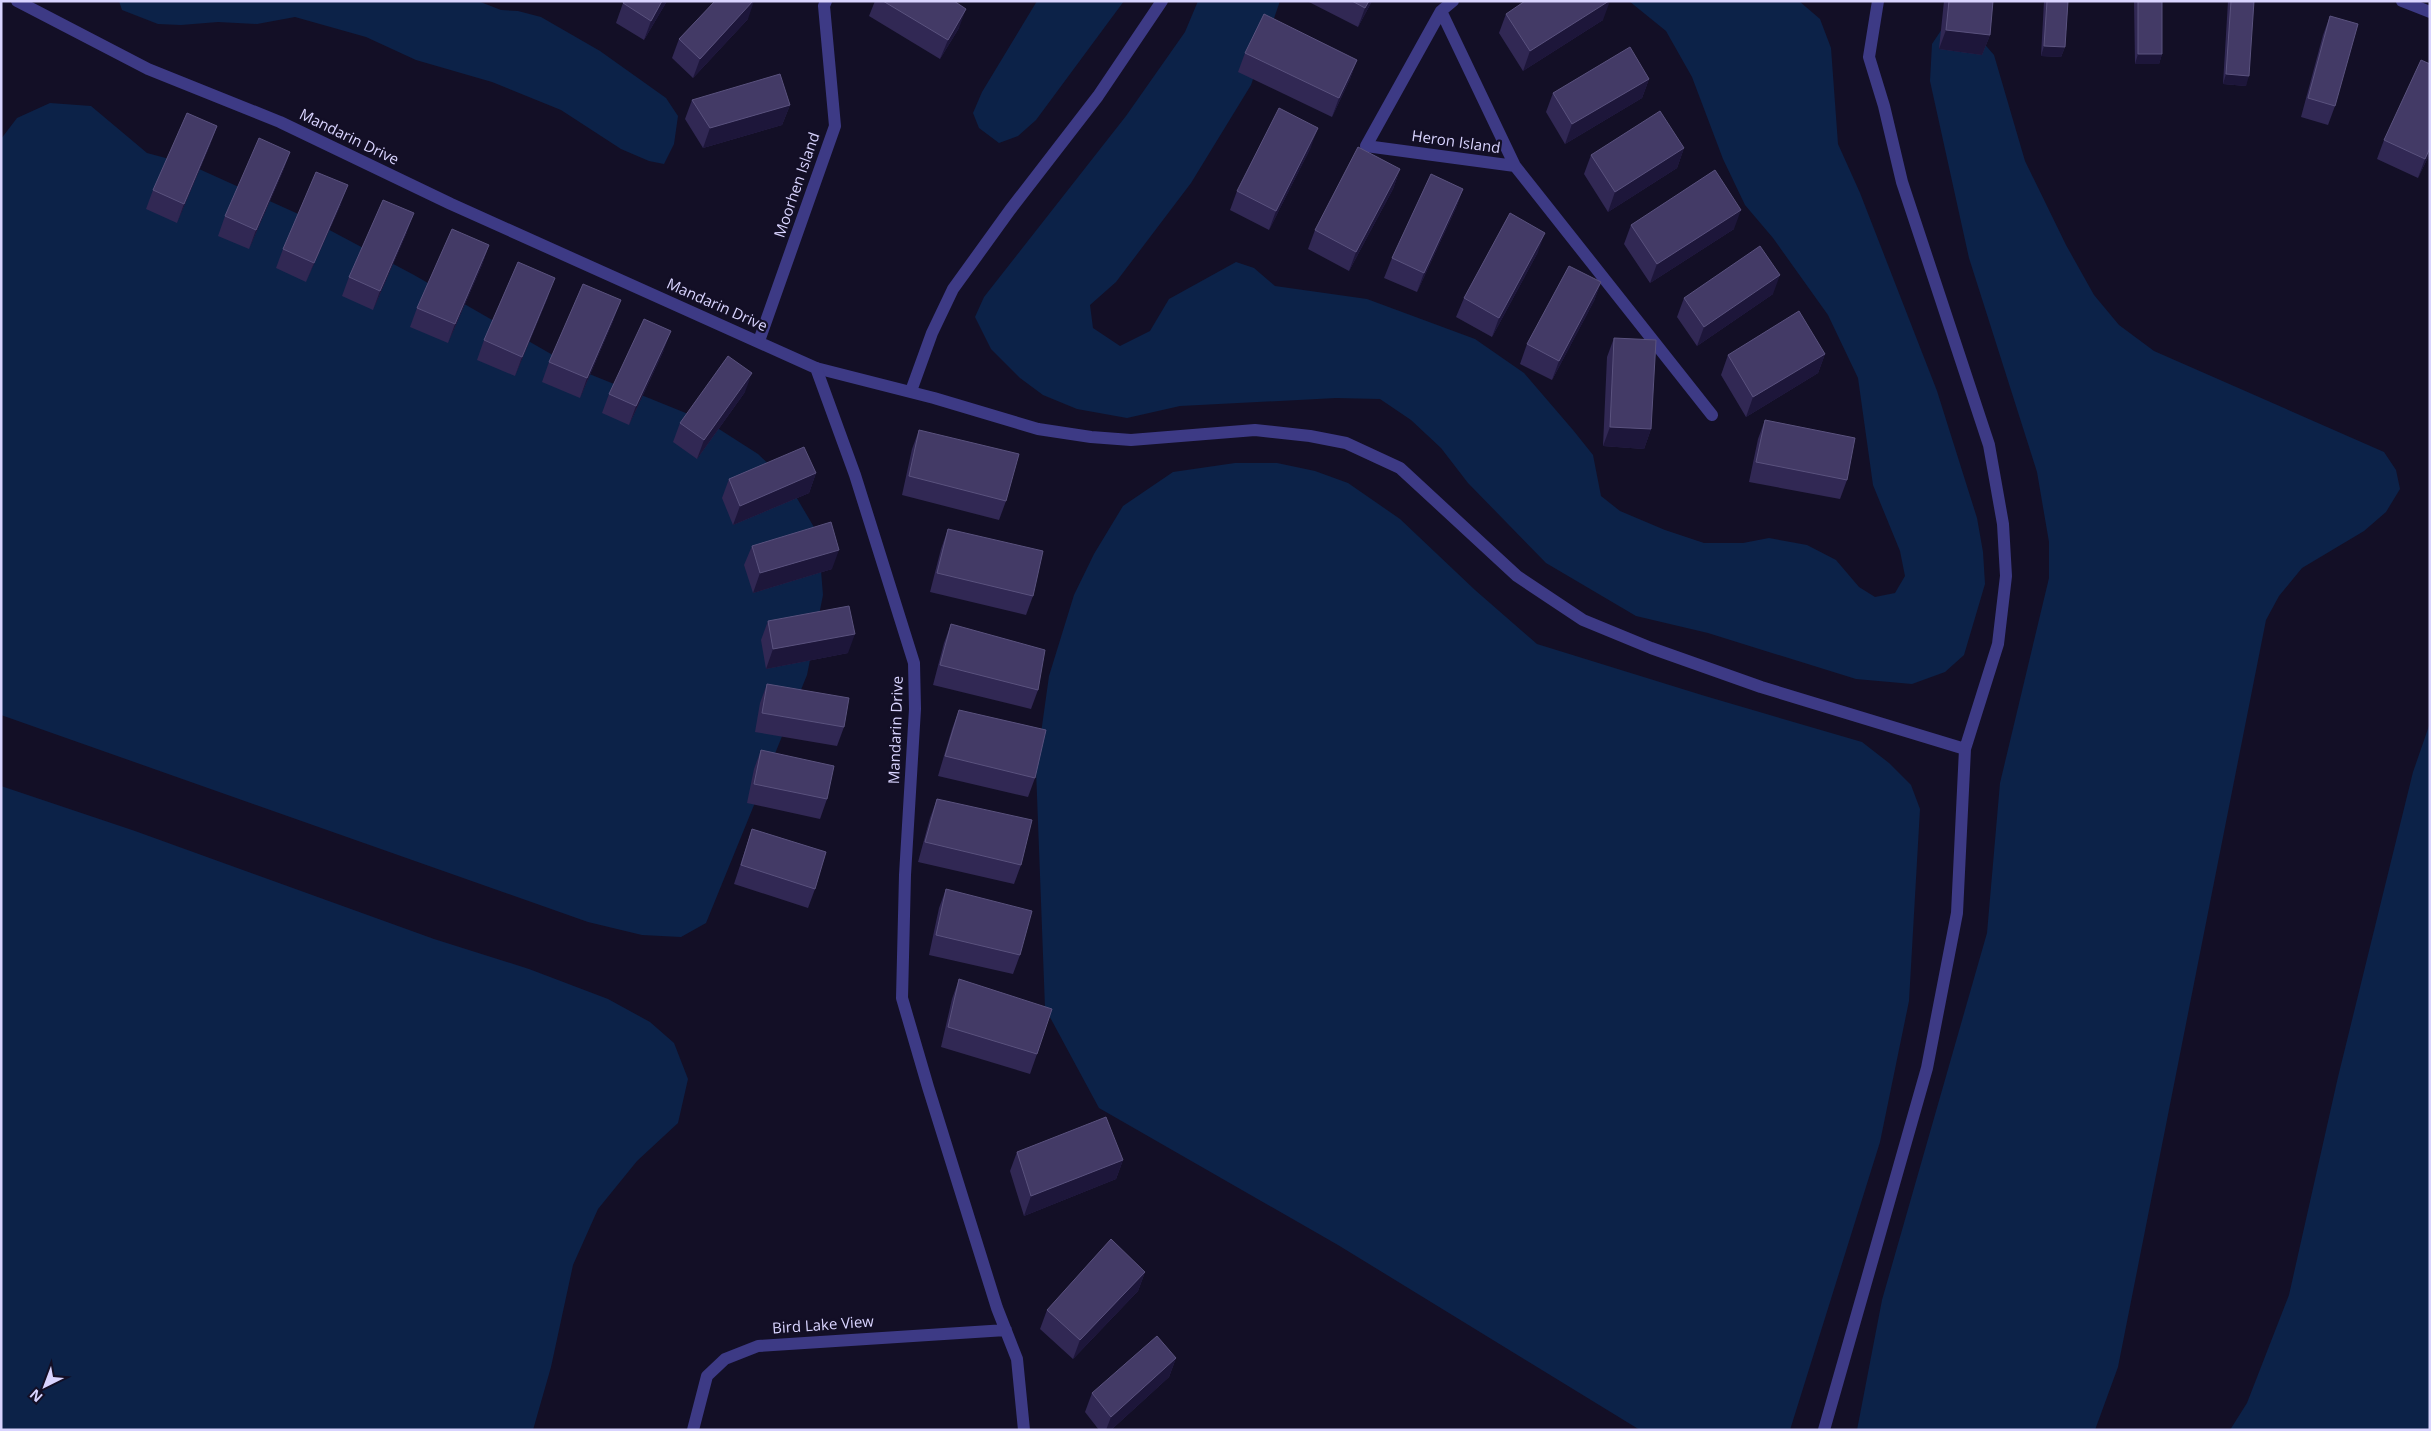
<svg xmlns="http://www.w3.org/2000/svg" width="2431" height="1431" viewBox="0 0 2431 1431" font-family="'Open Sans',sans-serif">
<style>
.water{fill:#0c2248}
.lines{fill:none;stroke-linecap:round;stroke-linejoin:round}
.service{stroke:#3d3a85;stroke-width:12}
.minor{stroke:#3d3a85;stroke-width:12}
.wall{fill:#312854}
.shaded-wall{fill:#1d163a}
.building{fill:#433a66;stroke:#5a527e}
.labels{text-anchor:middle;stroke-width:4.5;stroke-linejoin:round;paint-order:stroke}
.street-label{font-size:15px;fill:#d9d4ff;stroke:#130f26}
</style>
<rect width="100%" height="100%" fill="#130f26"/>
<path class="water" d="M119,1H478L501,10L518,11L541,17L600,51L666,98L678,116L674,144L664,164L649,161L621,149L561,110L492,82L416,60L366,37L295,17L257,24L218,22L181,25L158,24L122,10Z
M1037,1H1124L1036,120L1018,136L999,143L979,128L973,113L982,92Z
M1198,1H1280L1251,85L1191,183L1116,282L1090,305L1093,328L1120,346L1150,331L1169,299L1236,262L1254,268L1275,286L1367,299L1475,339L1524,373L1573,430L1593,455L1601,496L1620,511L1665,530L1704,543H1743L1769,538L1807,545L1836,560L1859,587L1875,597L1895,593L1905,576L1900,551L1873,485L1858,378L1828,315L1773,238L1745,205L1723,159L1692,77L1666,31L1629,1H1799L1820,19L1831,48L1838,144L1860,193L1937,391L1977,518L1983,552L1985,584L1964,655L1945,672L1912,684L1856,679L1708,633L1636,616L1546,563L1468,483L1441,448L1411,420L1380,399L1336,398L1180,406L1127,418L1077,409L1043,395L1020,378L991,349L975,317L984,297L1126,116L1185,32Z
M1942,29L1974,32L1994,55L2025,161L2066,245L2094,295L2119,325L2154,351L2384,452L2396,470L2400,489L2386,512L2364,531L2302,568L2279,596L2266,620L2118,1367L2095,1430H1857L1882,1300L1987,933L2000,783L2049,578V542L2037,472L1969,258L1930,81L1932,44Z
M50,103L91,106L147,153L188,164L305,217L414,275L577,369L708,422L758,454L788,483L818,534L823,595L807,675L706,923L681,937L642,935L588,922L1,715V139L17,118Z
M1235,463H1277L1315,471L1348,483L1400,519L1475,590L1537,644L1705,696L1862,742L1889,763L1911,785L1920,809L1909,1001L1880,1142L1790,1430H1640L1338,1245L1099,1108L1045,1008L1036,769L1049,676L1074,595L1094,554L1123,506L1173,472Z
M2430,723V1430H2230L2247,1403L2289,1295L2338,1077L2413,772Z
M1,786L135,831L434,939L529,969L608,999L650,1022L674,1043L688,1079L678,1123L637,1161L598,1209L573,1265L551,1367L533,1430H1Z"/>
<g class="lines">
<path class="service" d="M816,368L934,398L1038,429L1091,437L1131,440L1255,430L1310,436L1346,443L1400,468L1517,576L1583,620L1651,648L1761,687L1965,749
M911,391L932,333L953,289L1010,210L1098,96L1162,1
M1824,1430L1927,1068L1957,913L1965,749L1998,644L2006,576L2003,524L1989,445L1902,182L1884,106L1869,57L1878,1"/>
<path class="minor" d="M17,1L148,69L280,122L451,204L816,368L855,475L914,663L915,709L905,875L902,998L928,1087L997,1308L1017,1359L1024,1430
M1453,1L1441,11L1366,146L1515,166L1712,415
M2402,1L2430,12
M1441,11L1515,166
M759,341L835,126L824,6L826,1
M693,1430L707,1376L725,1359L758,1346L1006,1330"/>
</g>
<path class="wall" d="M667,1L644,40L616,23L623,3Z
M875,1H954L959,28L940,59L869,16Z
M1307,1H1372L1358,27Z
M1944,1H1993L1990,35L1982,55L1939,49Z
M2044,1H2068L2065,47L2061,57L2041,56Z
M2134,1H2162V54L2159,64H2135Z
M2228,1H2254L2246,86L2223,84Z
M1506,14L1603,20L1523,71L1499,33Z
M2330,16L2335,106L2328,125L2301,117L2323,35Z
M748,19L693,78L672,58L679,39Z
M1245,53L1357,60L1350,79L1332,117L1238,72Z
M1649,79L1642,98L1565,144L1546,112L1553,93Z
M692,100L790,105L782,125L703,148L685,119Z
M217,126L210,145L177,223L146,209L153,190Z
M2384,140L2430,153L2418,178L2377,159Z
M1311,147L1269,230L1230,210L1237,191Z
M1684,148L1677,168L1608,212L1584,174L1591,155Z
M290,152L283,171L249,249L218,236L225,216Z
M1400,169L1393,189L1349,271L1308,249L1315,230Z
M1463,189L1456,208L1417,292L1384,278L1392,258Z
M341,204L306,282L276,268L283,249Z
M1631,225L1734,229L1650,283L1624,244Z
M407,232L373,310L342,296L349,277Z
M489,245L482,265L448,343L410,327L417,308Z
M1538,252L1492,337L1456,317L1464,298Z
M1601,282L1594,301L1552,380L1520,364L1527,344Z
M1773,294L1697,346L1677,317L1684,298Z
M548,297L515,376L477,360L484,340Z
M614,319L580,398L542,382L549,362Z
M1614,338L1651,429L1644,449L1603,446L1607,357Z
M664,350L629,425L602,413L609,394Z
M1825,354L1818,373L1746,417L1721,375L1728,355Z
M745,392L697,459L673,442L680,423Z
M1765,420L1847,480L1840,499L1749,482L1758,439Z
M919,430L1006,501L999,520L902,495L912,449Z
M816,473L809,493L733,525L722,498L729,479Z
M948,529L1033,596L1026,615L930,592L941,549Z
M752,546L832,569L753,593L744,565Z
M768,621L848,653L766,669L761,640Z
M951,624L1038,690L1031,709L933,685L944,643Z
M767,684L844,727L837,746L755,732L760,703Z
M959,710L1035,778L1028,797L938,776L952,729Z
M761,750L827,799L820,819L747,803L754,769Z
M937,799L1021,865L1014,884L918,862L930,818Z
M752,829L815,889L808,908L734,884Z
M946,889L1020,955L1013,974L929,955L939,908Z
M959,979L1037,1054L1030,1074L941,1047L952,999Z
M1017,1152L1123,1160L1116,1179L1024,1216L1010,1171Z
M1145,1272L1138,1291L1073,1359L1040,1329L1047,1310Z
M1176,1358L1169,1377L1111,1430H1099L1085,1412L1092,1393Z"/>
<path class="shaded-wall" d="M662,1H667L644,40L651,21Z
M753,1H754L748,19L693,78L700,59Z
M1369,1H1372L1358,27L1365,8Z
M1609,1H1610L1603,20L1523,71L1530,51Z
M966,9L959,28L940,59L948,40Z
M1946,30L1990,35L1982,55L1939,49Z
M2044,46L2065,47L2061,57L2041,56Z
M2138,54H2162L2159,64H2135Z
M1357,60L1350,79L1332,117L1339,98Z
M2226,74L2249,76L2246,86L2223,84Z
M1649,79L1642,98L1565,144L1572,124Z
M790,105L782,125L703,148L710,128Z
M217,126L210,145L177,223L184,204Z
M1318,128L1311,147L1269,230L1276,211Z
M1684,148L1677,168L1608,212L1615,192Z
M2430,148V153L2418,178L2425,159Z
M290,152L283,171L249,249L256,230Z
M1400,169L1393,189L1349,271L1356,252Z
M348,185L341,204L306,282L314,263Z
M1463,189L1456,208L1417,292L1424,273Z
M1741,210L1734,229L1650,283L1657,264Z
M414,213L407,232L373,310L380,291Z
M1545,233L1538,252L1492,337L1499,318Z
M489,245L482,265L448,343L455,324Z
M1780,275L1773,294L1697,346L1704,327Z
M555,278L548,297L515,376L522,357Z
M1601,282L1594,301L1552,380L1559,361Z
M621,300L614,319L580,398L587,378Z
M671,331L664,350L629,425L636,406Z
M1825,354L1818,373L1746,417L1753,397Z
M752,373L745,392L697,459L704,440Z
M1610,427L1651,429L1644,449L1603,446Z
M816,473L809,493L733,525L740,506Z
M839,550L832,569L753,593L760,573Z
M855,634L848,653L766,669L773,649Z
M1123,1160L1116,1179L1024,1216L1031,1196Z
M1145,1272L1138,1291L1073,1359L1080,1340Z
M1176,1358L1169,1377L1111,1430H1106L1111,1417Z"/>
<path class="building" d="M624,1H662L651,21L623,3Z
M715,1H753L700,59L679,39Z
M883,1H954L966,9L948,40Z
M1352,1H1369L1365,8Z
M1525,1H1609L1530,51L1506,14Z
M1949,1H1993L1990,35L1946,30Z
M2047,1H2068L2065,47L2044,46Z
M2138,1H2162V54H2138Z
M2231,1H2254L2249,76L2226,74Z
M1264,14L1357,60L1339,98L1245,53Z
M2330,16L2358,24L2335,106L2308,98Z
M1630,47L1649,79L1572,124L1553,93Z
M2421,60L2430,64V148L2425,159L2384,140Z
M780,74L790,105L710,128L692,100Z
M1279,108L1318,128L1276,211L1237,191Z
M1660,111L1684,148L1615,192L1591,155Z
M187,113L217,126L184,204L153,190Z
M259,138L290,152L256,230L225,216Z
M1358,147L1400,169L1356,252L1315,230Z
M1715,170L1741,210L1657,264L1631,225Z
M316,172L348,185L314,263L283,249Z
M1431,174L1463,189L1424,273L1392,258Z
M383,200L414,213L380,291L349,277Z
M1510,213L1545,233L1499,318L1464,298Z
M452,229L489,245L455,324L417,308Z
M1760,246L1780,275L1704,327L1684,298Z
M518,262L555,278L522,357L484,340Z
M1569,266L1601,282L1559,361L1527,344Z
M583,284L621,300L587,378L549,362Z
M1799,311L1825,354L1753,397L1728,355Z
M644,319L671,331L636,406L609,394Z
M1614,338L1656,340L1651,429L1610,427Z
M728,356L752,373L704,440L680,423Z
M1765,420L1855,438L1847,480L1756,462Z
M919,430L1019,454L1006,501L909,476Z
M804,447L816,473L740,506L729,479Z
M831,522L839,550L760,573L752,546Z
M948,529L1043,551L1033,596L937,573Z
M849,606L855,634L773,649L768,621Z
M951,624L1045,650L1038,690L940,665Z
M767,684L849,698L844,727L762,713Z
M959,710L1046,730L1035,778L945,756Z
M761,750L834,766L827,799L754,784Z
M937,799L1032,820L1021,865L925,842Z
M752,829L826,852L815,889L741,865Z
M946,889L1032,911L1020,955L936,935Z
M959,979L1052,1009L1037,1054L948,1027Z
M1106,1117L1123,1160L1031,1196L1017,1152Z
M1111,1239L1145,1272L1080,1340L1047,1310Z
M1157,1336L1176,1358L1111,1417L1092,1393Z"/>
<g class="labels">
<g class="street-label">
<text transform="translate(349 137) rotate(26)" y="5">Mandarin Drive</text>
<text transform="translate(1456 142) rotate(8)" y="5">Heron Island</text>
<text transform="translate(797 185) rotate(-71)" y="5">Moorhen Island</text>
<text transform="translate(717 305) rotate(24)" y="5">Mandarin Drive</text>
<text transform="translate(896 730) rotate(-88)" y="5">Mandarin Drive</text>
<text transform="translate(823 1325) rotate(-4)" y="5">Bird Lake View</text>
</g>
</g>
<rect width="2431" height="1431" fill="none" stroke="#d9d4ff" stroke-width="5"/>
<g transform="translate(45 1386) rotate(222)" stroke="#130f26" stroke-width="4" paint-order="stroke">
<path d="M0-4L9 19L0 12L-9 19Z" fill="#d9d4ff"/>
<text y="-8" font-size="14" font-weight="bold" text-anchor="middle" fill="#d9d4ff">N</text>
</g>
</svg>
